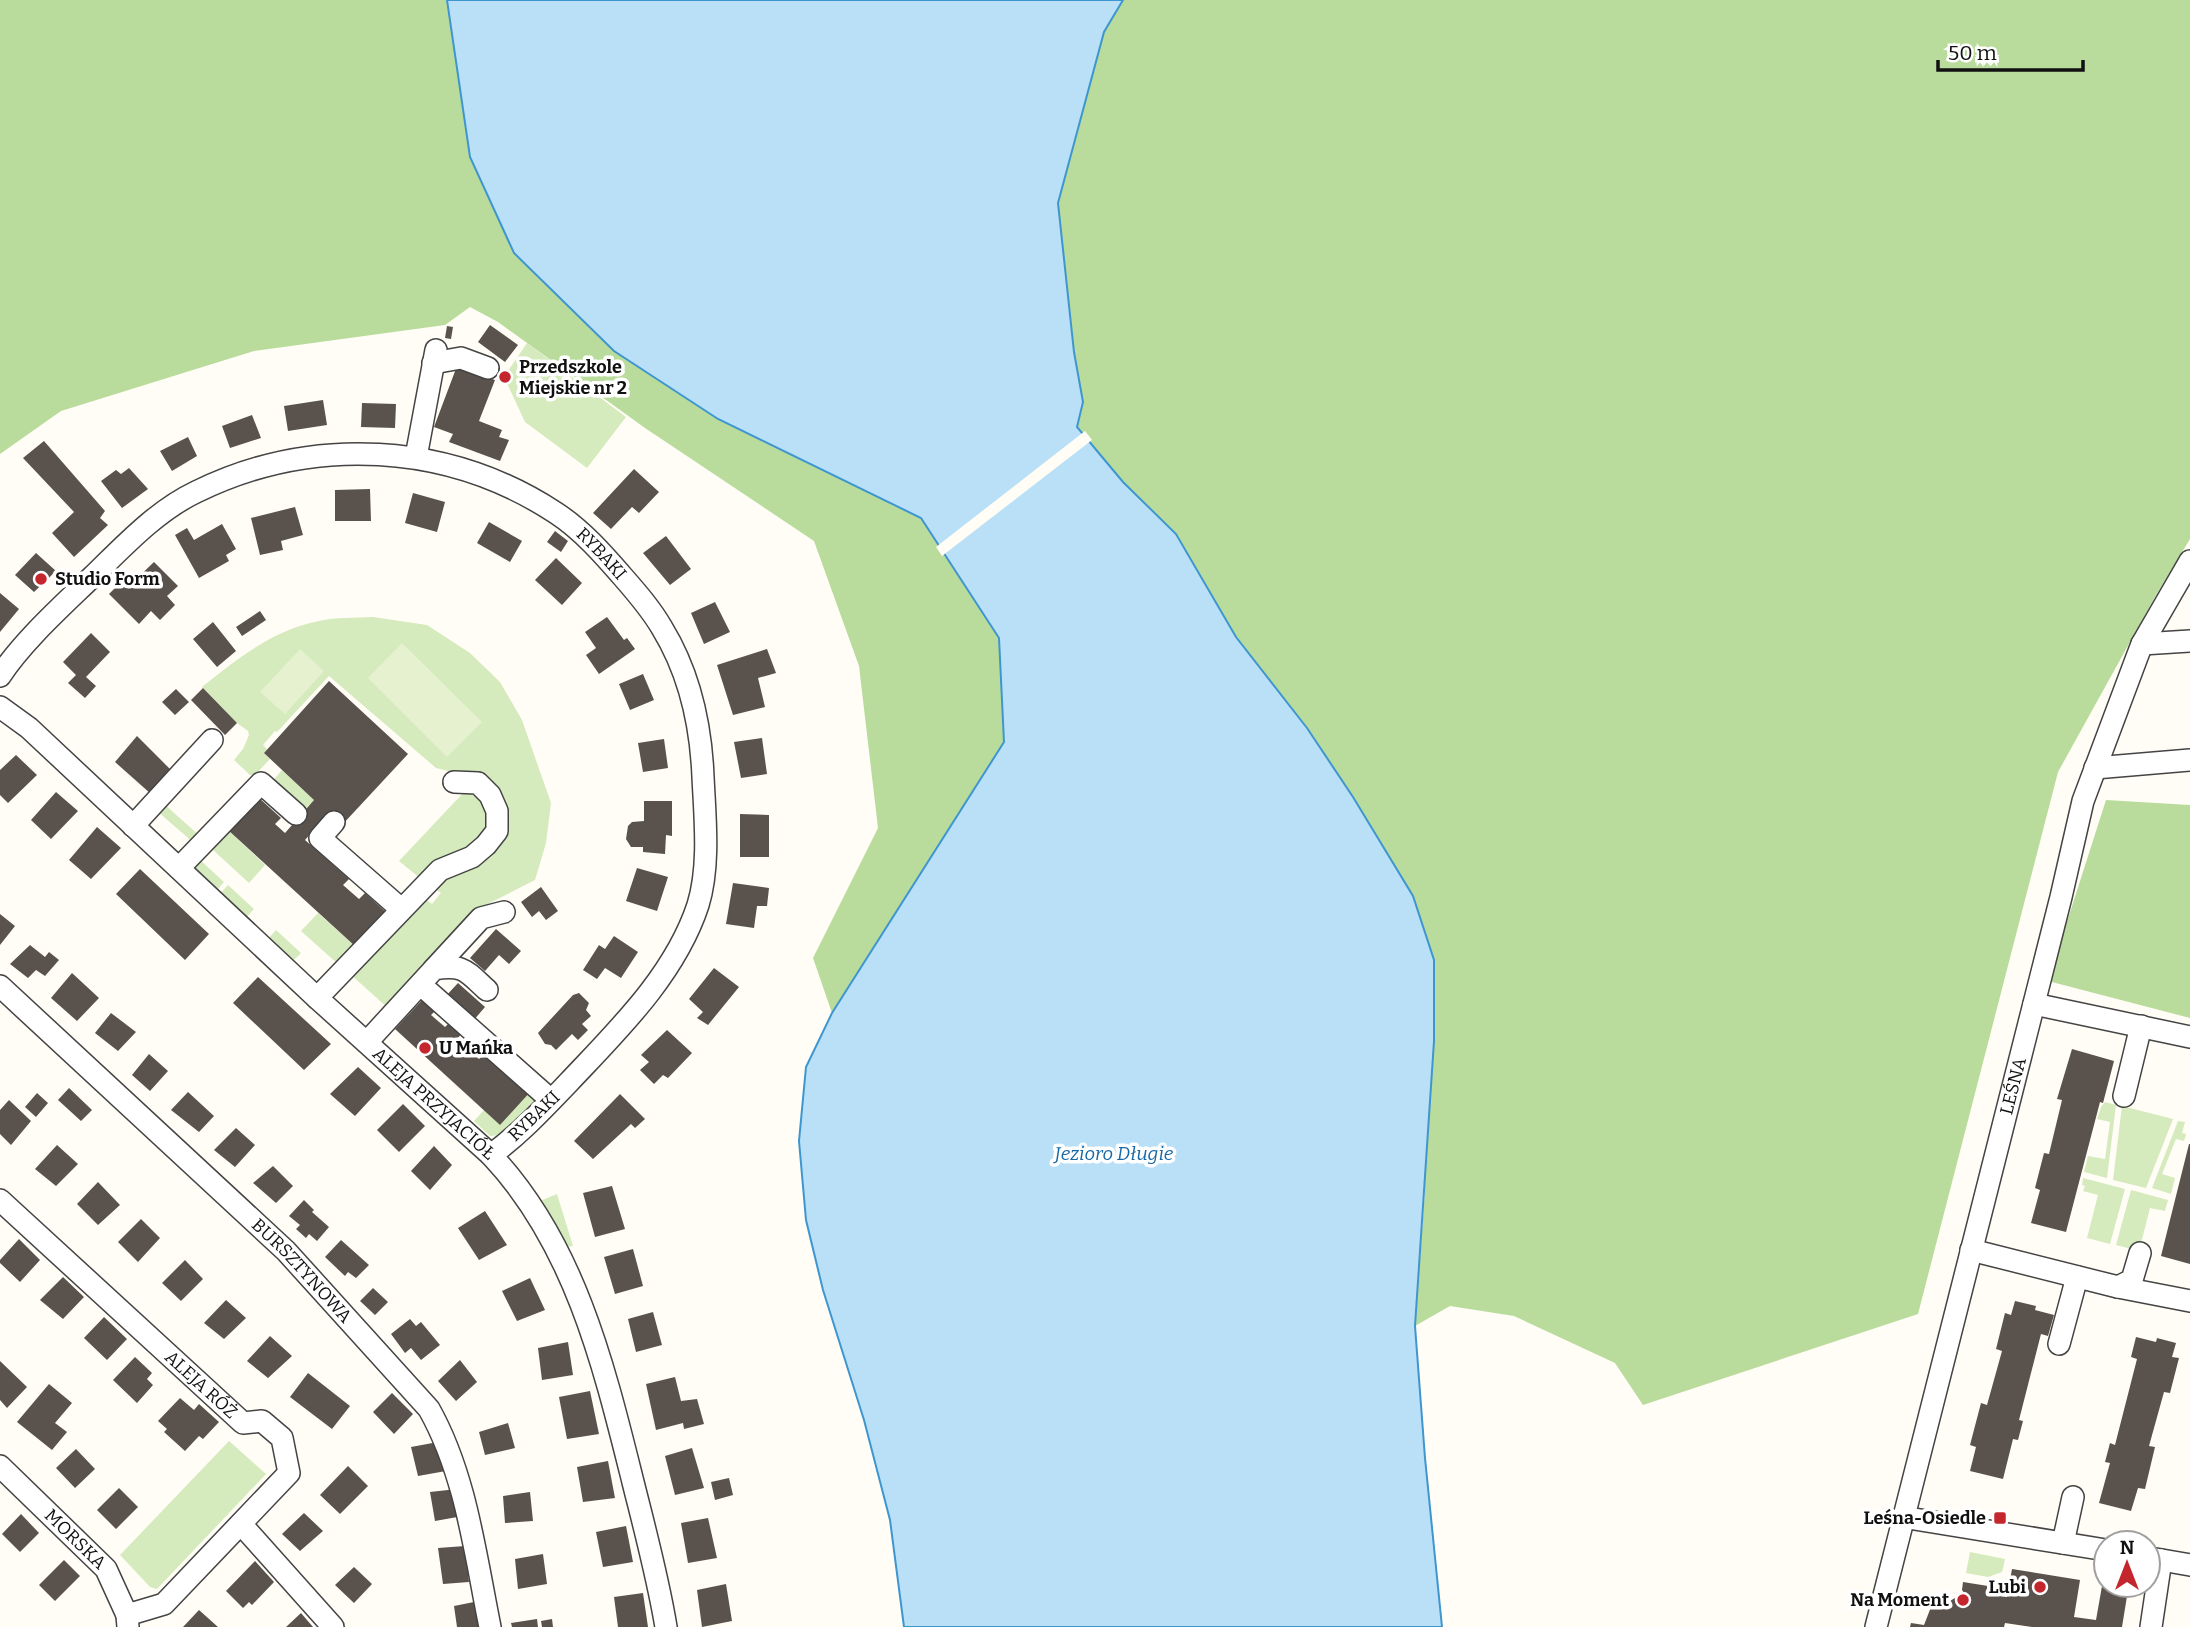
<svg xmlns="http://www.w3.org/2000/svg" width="2190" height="1627" viewBox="0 0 2190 1627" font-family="Bitter,serif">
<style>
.green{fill:#d5ebbd}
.forest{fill:#b9dc9c}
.pitch{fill:#e6f2cf}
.water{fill:#b9e0f7;stroke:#3f96cf;stroke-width:2}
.pier{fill:#fffdf5}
.building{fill:#5a524d}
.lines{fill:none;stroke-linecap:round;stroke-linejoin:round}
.minor-casing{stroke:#444;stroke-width:24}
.minor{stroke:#fff;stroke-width:21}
.poi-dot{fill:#c4262e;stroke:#fff;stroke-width:2.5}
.labels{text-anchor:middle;stroke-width:7;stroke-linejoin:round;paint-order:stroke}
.poi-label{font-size:18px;font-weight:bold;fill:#111;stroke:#fff;text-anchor:start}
.street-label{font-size:18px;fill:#111;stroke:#fff}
.water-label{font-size:19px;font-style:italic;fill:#1768a6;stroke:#fff}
</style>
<rect width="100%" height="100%" fill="#fffdf5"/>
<path class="green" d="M527,343L626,417L587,468L525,422L504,377Z
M373,617L427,625L470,653L500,682L522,720L551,803L546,843L535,880L478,909L389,1009L350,974L424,898L432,904L441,893L433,887L500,833L480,779L436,768L329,676L277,732L275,731L263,745L267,749L264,753L270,759L255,775H250L234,760L243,749L249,735L248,731L237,723L202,687C238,658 273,630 319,621C336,617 356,618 373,617Z
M282,770L314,800L304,810L275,784V778Z
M473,788L485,798L490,830L482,842L421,879L399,861L464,792Z
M164,804L201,837L195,844L157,811Z
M228,830L265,865L249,883L212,849Z
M199,859L224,882L218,889L193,866Z
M228,885L254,909L245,919L219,895Z
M318,913L356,947L339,965L301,931Z
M276,930L301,953L292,962L267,940Z
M531,1091L538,1097L501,1135L490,1136L474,1121L484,1110L500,1124Z
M2105,1102L2116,1105L2107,1178L2084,1172L2088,1156L2105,1159L2110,1122L2097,1119L2101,1107Z
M2122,1106L2173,1119L2146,1188L2113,1180Z
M2178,1121L2185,1122L2182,1133L2186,1134L2184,1141L2176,1139L2162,1174L2175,1178L2171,1194L2152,1188Z
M2083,1178L2125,1189L2110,1244L2087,1238L2098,1195L2083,1191L2085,1186L2082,1185Z
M2131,1190L2168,1200L2165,1211L2150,1208L2139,1251L2116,1245Z
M557,1194L573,1246L567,1247L540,1201Z
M229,1441L266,1474L157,1589L150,1587L120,1555Z
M1970,1552L2005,1559L2002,1572L1988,1577L1966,1573Z"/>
<path class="forest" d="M0,0H447L470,157L718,419L921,518L1000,638L1004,742L832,1013L813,958L878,828L859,666L814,541L645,428L498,322L470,307L445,325L254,351L61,411L0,454Z
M1123,0H2190V539L2156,595L2058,772L1918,1314L1643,1405L1615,1363L1514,1316L1450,1306L1415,1326L1425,1191L1413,896L1353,797L1307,728L1236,637L1176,534L1123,482L1077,428L1083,402L1074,352L1058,203L1104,32Z
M2106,800L2190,805V1018L2048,981Z"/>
<path class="pitch" d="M402,643L482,722L447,757L368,678Z
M300,649L324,671L285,714L260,692Z"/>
<path class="water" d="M447,0H1123L1104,32L1058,203L1074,352L1083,402L1077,427L1123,482L1176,534L1236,637L1307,728L1353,797L1413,896L1434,960V1041L1415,1326L1425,1458L1442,1627H904L890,1520L864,1420L823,1290L806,1220L799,1141L806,1067L832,1013L1004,742L999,638L921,518L718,419L614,351L514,253L470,157Z"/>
<path class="pier" d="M1085,431L1092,440L942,556L936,547Z"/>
<path class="building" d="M490,325L518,345L505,362L478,342Z
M447,326L453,327L451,339L445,338Z
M457,366L495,380L479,421L502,430L499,437L509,440L500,461L449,442L453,434L434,427Z
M323,400L327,425L288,431L284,406Z
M362,403L396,404L395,428L361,427Z
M252,415L261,438L230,448L222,426Z
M188,437L197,456L172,471L160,451Z
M44,441L105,511L100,518L108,525L74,557L52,533L74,512L23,458Z
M129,468L148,489L122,508L101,481L116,470L121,474Z
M634,469L659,492L639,513L632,507L611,529L593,513Z
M370,489L371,521H335V490Z
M413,493L445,502L437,532L405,523Z
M295,507L303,535L281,541L283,550L260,555L251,518Z
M489,522L522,541L510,562L477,543Z
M222,524L236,549L226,555L229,561L199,578L175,535L187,528L194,540Z
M555,531L568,541L561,552L547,542Z
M666,536L691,569L670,585L643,553Z
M36,553L56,571L34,592L15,575Z
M556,558L582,583L562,605L535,580Z
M154,562L178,586L167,596L175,605L160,620L151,611L139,624L109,594L125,578L131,584Z
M0,593L19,609L0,632Z
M715,602L730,632L704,644L691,613Z
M260,611L266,620L242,636L236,627Z
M607,617L624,640L627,638L635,649L599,674L586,655L596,648L585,632Z
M213,622L236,651L217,667L193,639Z
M91,633L110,652L86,677L96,686L85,698L68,683L76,675L63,662Z
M767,649L776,673L758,678L765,707L733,715L717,665Z
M643,674L654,700L630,710L619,684Z
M329,681L408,754L342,825L329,813L305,840L349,879L343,885L359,899L365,893L387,913L356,947L228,830L258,797L281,818L275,824L285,833L314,800L264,753Z
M203,688L237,723L225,735L191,700Z
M176,689L189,702L175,715L162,702Z
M137,736L172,771L151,794L115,762Z
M762,738L767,774L741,778L734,742Z
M664,739L668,768L643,772L638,743Z
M16,755L37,775L8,803L0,795V770Z
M56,792L78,811L51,839L31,820Z
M644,801H672V836L666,835L665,854L643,852V847H631L626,839L628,826L632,822L644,821Z
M740,814L769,815V857H740Z
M97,827L121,848L91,879L69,860Z
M637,868L668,877L657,911L626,901Z
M140,869L209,934L185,960L116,894Z
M733,883L769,888L767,906H757L754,928L726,924Z
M541,887L558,911L546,920L539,911L532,917L521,902Z
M0,914L15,926L0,945Z
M496,929L521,951L509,964L499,955L485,971L470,958Z
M614,936L638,952L621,978L605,968L597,979L583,970L599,945L605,949Z
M30,945L45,957L49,952L59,960L45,976L36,970L28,978L10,964Z
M714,968L739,987L708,1025L697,1018L703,1012L689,999Z
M72,973L99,998L77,1021L51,998Z
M258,977L331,1044L304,1070L233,1003Z
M458,983L485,1007L473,1021L445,997Z
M579,993L589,1003L586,1010L591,1016L582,1024L588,1030L578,1040L572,1034L556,1050L551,1045L545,1044L538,1033L573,995Z
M424,998L438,1008L431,1015L445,1027L451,1021L463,1032L457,1039L479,1059L488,1050L532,1090L500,1125L395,1029Z
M111,1013L136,1032L118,1051L95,1033Z
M667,1030L692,1053L668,1078L663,1075L654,1084L640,1070L649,1062L641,1055Z
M2072,1049L2114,1061L2103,1103L2100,1102L2066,1232L2031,1223L2040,1190L2035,1188L2044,1153L2049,1154L2062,1100L2057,1099Z
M149,1054L168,1071L150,1091L132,1075Z
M358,1067L381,1088L355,1116L330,1094Z
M69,1088L92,1110L81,1121L58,1100Z
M188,1092L214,1116L199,1132L171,1110Z
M37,1093L48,1103L36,1117L25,1107Z
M620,1094L645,1119L635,1128L631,1124L593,1159L574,1141Z
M9,1100L31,1121L11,1145L0,1134V1110Z
M403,1104L425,1126L399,1152L377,1130Z
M236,1128L255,1145L235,1167L214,1150Z
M2189,1144H2190V1264L2161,1256Z
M57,1145L78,1164L56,1186L35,1169Z
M434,1146L452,1165L430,1190L411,1171Z
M273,1166L293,1186L276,1203L253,1183Z
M98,1182L120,1205L98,1225L77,1204Z
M612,1186L625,1229L595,1237L583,1193Z
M304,1200L314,1210L312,1212L329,1227L317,1241L309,1234L306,1238L296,1229L300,1225L289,1216Z
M485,1211L507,1245L479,1260L458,1228Z
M141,1219L160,1238L138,1262L118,1242Z
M19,1239L40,1260L20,1282L0,1263V1260Z
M341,1240L369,1265L356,1278L348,1272L345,1276L325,1257Z
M633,1249L643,1286L615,1294L604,1257Z
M185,1260L203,1279L181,1301L162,1283Z
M63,1277L84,1297L63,1319L40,1300Z
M530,1278L545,1310L517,1321L502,1291Z
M373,1288L388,1302L375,1315L360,1301Z
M226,1300L246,1318L224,1339L204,1323Z
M2015,1301L2036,1306L2035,1310L2054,1315L2048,1336L2041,1334L2019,1420L2023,1421L2018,1440L2013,1439L2003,1479L1970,1471L1976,1447L1970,1445L1981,1403L1987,1405L2002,1351L1996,1349L2005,1313L2011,1315Z
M653,1312L662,1345L636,1352L628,1319Z
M104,1317L127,1339L107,1360L84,1338Z
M410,1319L416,1326L421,1322L440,1345L421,1360L411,1348L405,1353L391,1334Z
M270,1336L292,1356L268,1378L247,1361Z
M2136,1337L2156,1342L2157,1338L2176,1343L2172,1357L2179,1358L2170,1393L2164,1392L2149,1446L2155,1447L2145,1489L2138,1488L2131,1511L2099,1503L2110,1463L2105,1462L2110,1443L2115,1445L2137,1359L2131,1357Z
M568,1342L573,1375L542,1380L538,1348Z
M135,1357L152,1373L147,1379L153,1385L137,1403L113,1380Z
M460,1360L477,1382L456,1401L438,1381Z
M0,1361L27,1387L7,1408L0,1400Z
M308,1373L350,1406L332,1429L290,1397Z
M675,1377L681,1401L697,1399L704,1424L684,1429L683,1423L656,1430L646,1384Z
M49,1384L72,1403L55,1423L67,1432L52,1450L17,1422Z
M590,1391L599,1434L567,1439L559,1397Z
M392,1393L413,1414L394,1434L373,1412Z
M180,1398L194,1410L199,1404L219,1422L203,1439L199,1436L185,1451L164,1432L167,1429L158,1421Z
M508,1423L515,1448L485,1455L479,1432Z
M438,1442L446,1471L418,1476L411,1447Z
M692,1448L704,1488L675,1495L665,1456Z
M76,1449L95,1469L75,1488L56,1468Z
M608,1461L615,1498L583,1502L577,1467Z
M348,1466L368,1486L340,1514L320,1495Z
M729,1478L733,1495L715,1500L711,1482Z
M119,1488L138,1507L116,1529L97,1510Z
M457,1489L463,1516L435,1521L430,1492Z
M530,1492L533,1521L505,1523L503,1496Z
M304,1513L323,1531L300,1551L282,1534Z
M21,1514L39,1533L20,1552L2,1534Z
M708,1518L717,1558L688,1563L681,1523Z
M626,1526L633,1562L603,1567L596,1532Z
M465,1546L469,1582L443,1584L438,1548Z
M543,1554L547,1584L518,1589L515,1559Z
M64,1560L80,1576L55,1601L39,1585Z
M255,1561L274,1582L252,1605L249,1602L243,1608L226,1591Z
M354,1567L372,1584L354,1603L335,1585Z
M2012,1569L2080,1580L2074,1617L2096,1620L2102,1586L2128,1590L2122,1627H2032L2005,1623L2004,1627H1910L1911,1623L1924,1625L1931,1607L1937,1603L1939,1607L1964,1593L1962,1590L1963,1582L1988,1586L1987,1594L2007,1597Z
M726,1584L732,1621L702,1627L697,1590Z
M643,1593L648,1627H618L614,1597Z
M479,1601L484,1627H457L454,1606Z
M199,1610L218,1627H183Z
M301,1613L313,1627H286Z
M537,1619L538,1627H512L511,1623Z
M552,1619L553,1627H542L541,1621Z"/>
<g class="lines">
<defs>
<g id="minor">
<path d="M433,363L461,358L488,368"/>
<path d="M416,457L436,350"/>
<path d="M2142,644L2190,641"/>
<path id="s1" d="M0,676C22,642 62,606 92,577C123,547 156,511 196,492C312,435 448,442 556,513C582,530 603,554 623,577C637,593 651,609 662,628C689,672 701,726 703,777C705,818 710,866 698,905C675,975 618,1030 569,1082C544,1108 520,1134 491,1155"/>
<path id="s2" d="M0,707L29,728L317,998L491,1155C575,1244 604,1366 633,1482C645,1530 658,1578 666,1627"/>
<path d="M2095,768L2190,760"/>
<path d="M334,822L320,838L401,909"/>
<path d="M133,826L212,740"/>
<path d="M179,868L261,783L296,814"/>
<path d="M434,969L481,918L504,912"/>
<path d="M421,985L551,1100"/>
<path id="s3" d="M0,986L286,1251L429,1409C466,1475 475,1553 490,1627"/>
<path d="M317,998L440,870L472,857L486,845L497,831V811L490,795L478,783L454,782"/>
<path d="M2034,1004L2190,1037"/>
<path d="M367,1042L434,969C464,964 466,971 487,990"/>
<path d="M2124,1096L2141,1026"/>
<path id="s4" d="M0,1200L243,1423L262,1421L282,1438L289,1473L164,1604L127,1615"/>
<path d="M1971,1250L2118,1287L2190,1301"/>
<path d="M2118,1287L2132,1280L2140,1253"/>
<path d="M2059,1344L2077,1277"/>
<path id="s5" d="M0,1466L106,1569L127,1615L128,1627"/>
<path d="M1902,1517L2106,1550"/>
<path d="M241,1524L333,1627"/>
<path d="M2063,1543L2073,1497"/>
<path d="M2150,1558L2190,1565"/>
<path id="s6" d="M1876,1627L2061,897L2083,801L2137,657L2142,644L2190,561"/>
<path d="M2151,1627L2161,1560"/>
</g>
</defs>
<use href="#minor" class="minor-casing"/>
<use href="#minor" class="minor"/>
</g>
<g class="poi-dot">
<circle cx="505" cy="377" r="7"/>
<circle cx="41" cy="579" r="7"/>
<circle cx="425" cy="1048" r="7"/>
<rect x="1993" y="1511" width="14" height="14" rx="3.5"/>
<circle cx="2040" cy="1587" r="7"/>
<circle cx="1963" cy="1600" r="7"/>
</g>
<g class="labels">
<g class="poi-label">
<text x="519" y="373">Przedszkole<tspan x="519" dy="21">Miejskie nr 2</tspan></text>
<text x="55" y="585">Studio Form</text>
<text x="439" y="1054">U Mańka</text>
<text x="1986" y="1524" text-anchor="end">Leśna-Osiedle</text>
<text x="2026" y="1593" text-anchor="end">Lubi</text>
<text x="1949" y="1606" text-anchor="end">Na Moment</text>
</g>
<g class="street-label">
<text dy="6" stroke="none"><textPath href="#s1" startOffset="709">RYBAKI</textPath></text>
<text dy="6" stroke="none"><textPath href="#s6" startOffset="558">LEŚNA</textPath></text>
<text dy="6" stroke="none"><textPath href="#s2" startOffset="588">ALEJA PRZYJACIÓŁ</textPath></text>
<text transform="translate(534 1116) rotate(-44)" y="6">RYBAKI</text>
<text dy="6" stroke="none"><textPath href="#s3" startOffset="415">BURSZTYNOWA</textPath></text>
<text dy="6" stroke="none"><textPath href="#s4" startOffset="273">ALEJA RÓŻ</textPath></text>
<text dy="6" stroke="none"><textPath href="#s5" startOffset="105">MORSKA</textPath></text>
</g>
<g class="water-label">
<text x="1114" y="1160">Jezioro Długie</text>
</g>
</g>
<g transform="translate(2127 1564)"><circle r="33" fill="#ffffff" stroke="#a0a0a0" stroke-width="2"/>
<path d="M0-5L12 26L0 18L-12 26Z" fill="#c4262e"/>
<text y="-10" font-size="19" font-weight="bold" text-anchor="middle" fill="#111111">N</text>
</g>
<path d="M1938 60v10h145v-10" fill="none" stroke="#111111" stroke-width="3.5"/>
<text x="1948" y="60" font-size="21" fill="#111111" stroke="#ffffff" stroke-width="5" paint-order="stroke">50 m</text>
</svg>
